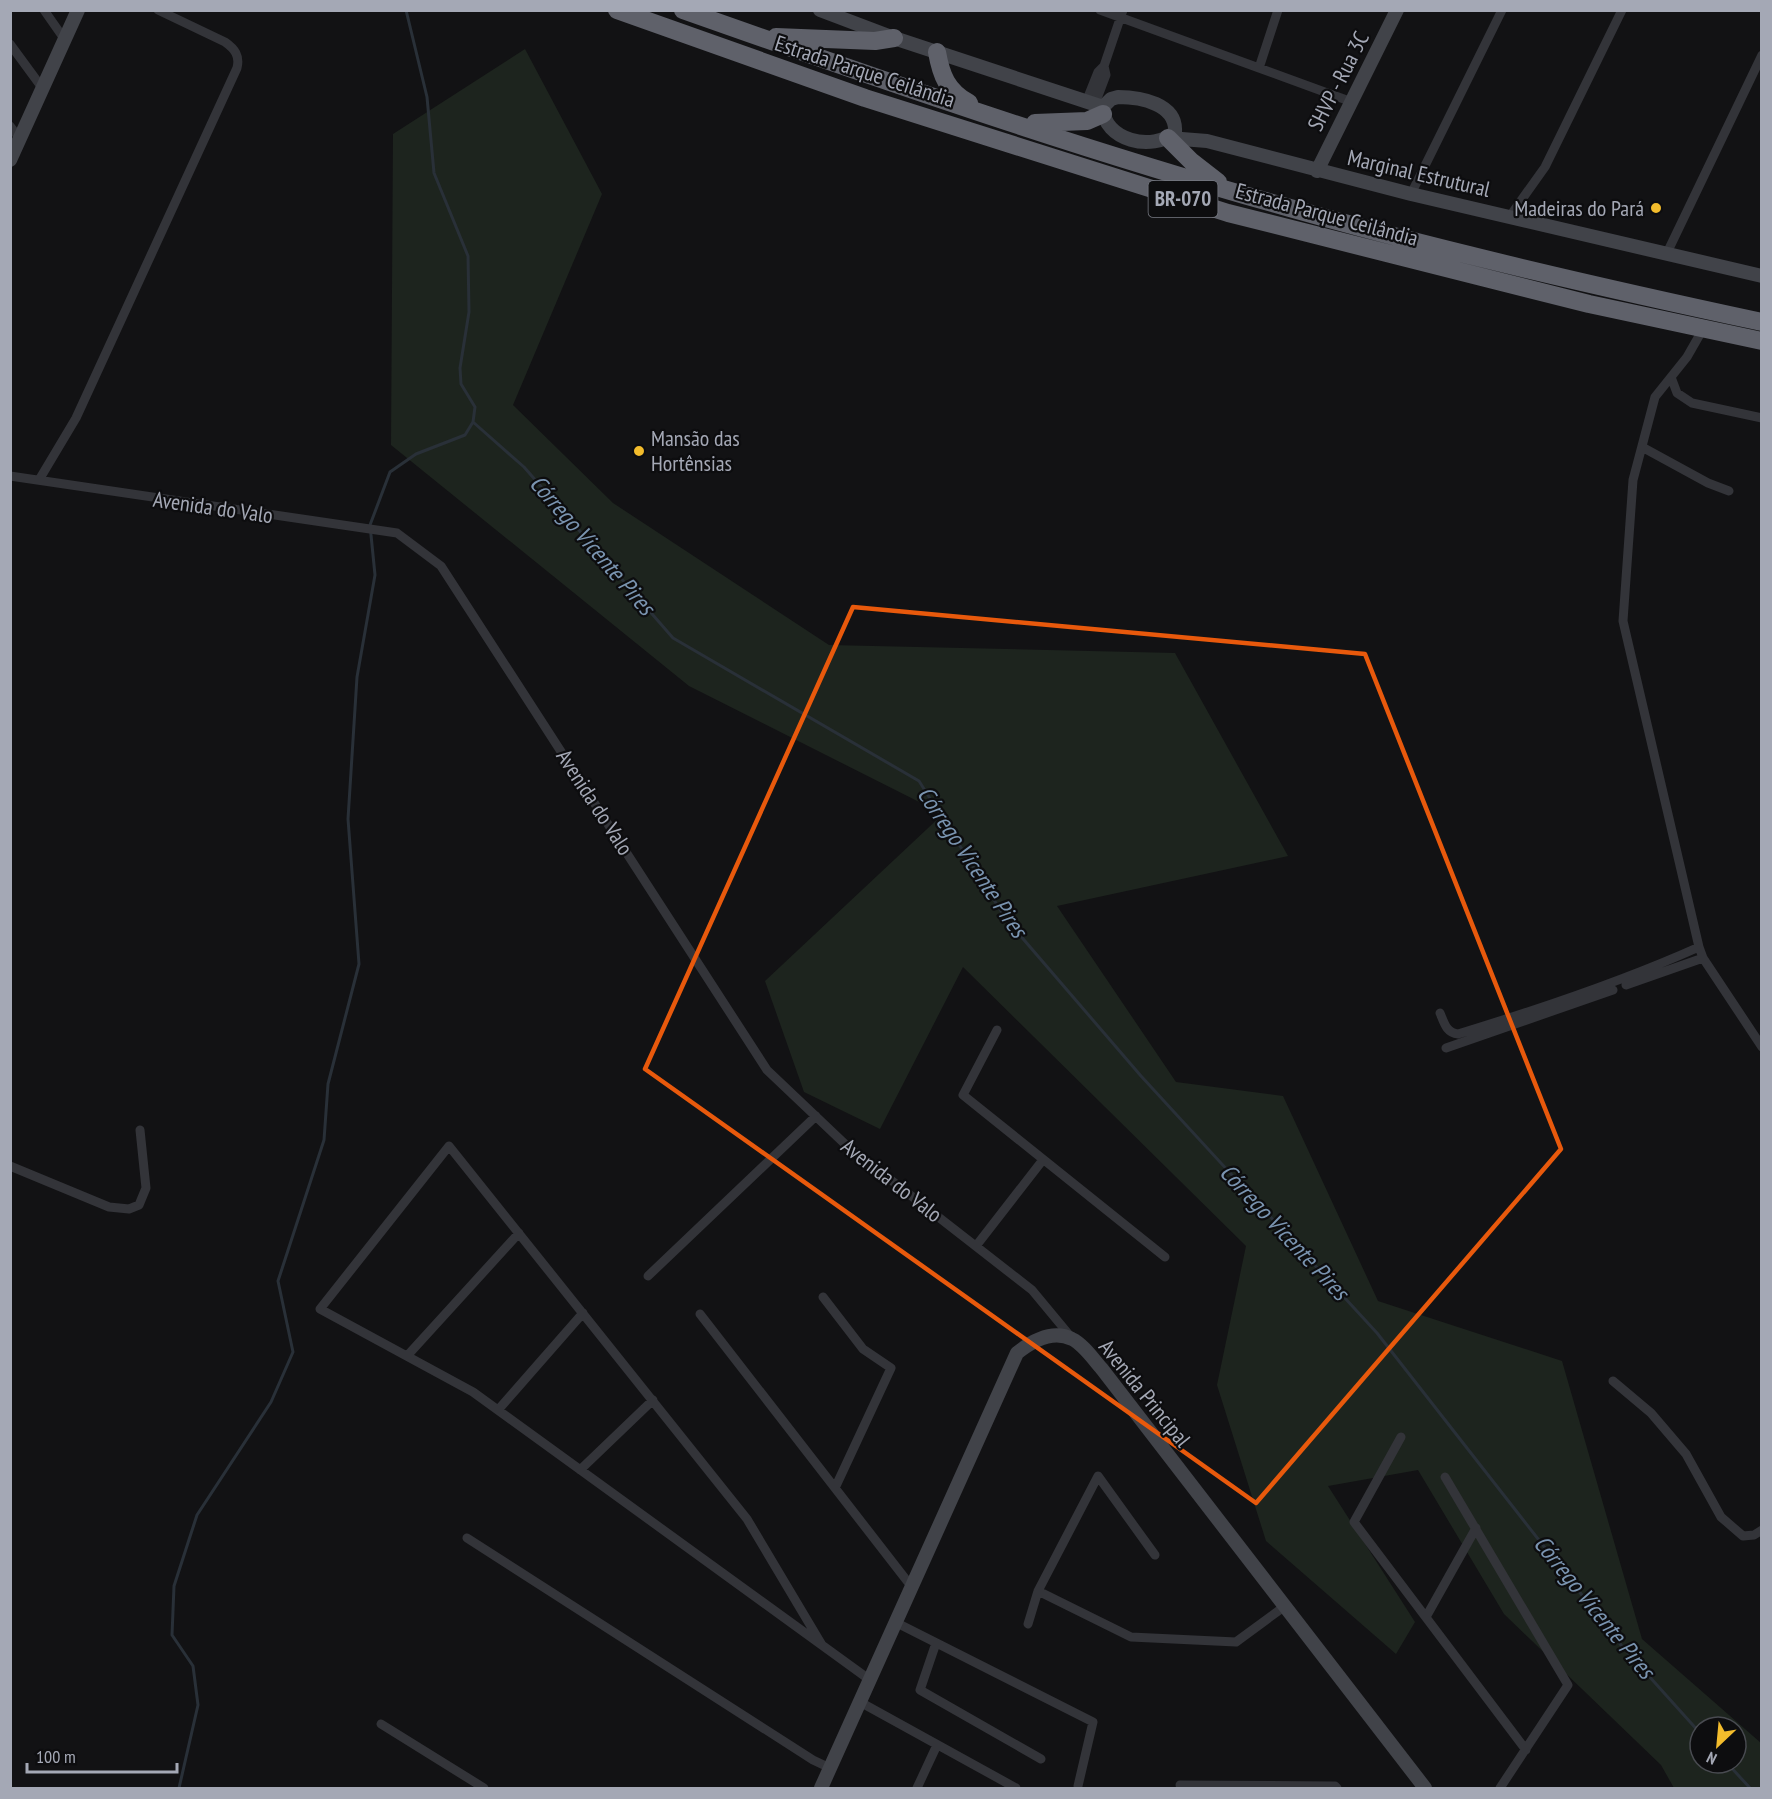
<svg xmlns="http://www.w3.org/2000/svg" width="1772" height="1799" viewBox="0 0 1772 1799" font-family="'PT Sans Narrow',sans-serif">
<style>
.green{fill:#1d241e;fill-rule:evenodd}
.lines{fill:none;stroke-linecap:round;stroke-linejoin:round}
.stream{stroke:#293038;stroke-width:3}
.street{stroke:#333439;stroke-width:9}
.secondary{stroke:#414349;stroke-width:14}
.highway{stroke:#5f616a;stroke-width:18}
.marked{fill:none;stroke:#e8590c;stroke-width:4.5;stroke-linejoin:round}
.poi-dot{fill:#f3bc2c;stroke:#0d0d0f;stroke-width:2}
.labels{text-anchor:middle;stroke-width:4.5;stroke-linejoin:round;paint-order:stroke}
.shield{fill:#0d0d0f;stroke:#777a83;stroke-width:1.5}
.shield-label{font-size:21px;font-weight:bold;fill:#a4a8b5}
.street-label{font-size:22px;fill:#a4a8b5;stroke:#0d0d0f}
.poi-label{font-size:22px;fill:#a4a8b5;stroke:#0d0d0f;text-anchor:end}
.water-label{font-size:24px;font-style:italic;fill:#7a94b0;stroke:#0d0d0f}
</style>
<rect width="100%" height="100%" fill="#121214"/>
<path class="green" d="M525,49L602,194L513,405L613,503L829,645L1175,653L1288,856L1057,906L1176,1082L1283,1096L1378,1301L1562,1361L1642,1639L1761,1743V1788H1674L1661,1765L1504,1614L1418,1470L1328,1486L1415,1622L1396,1654L1266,1541L1217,1385L1246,1246L963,967L880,1129L804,1092L765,981L943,814L689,686L391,445L393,134ZM1700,1727H1736V1763H1700Z"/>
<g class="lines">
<path class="stream" d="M473,422L524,467L673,638L919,781L1006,919L1141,1076L1377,1333L1621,1645L1700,1733
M1727,1763L1750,1788
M179,1788L198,1705L193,1666L172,1635L174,1586L197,1515L271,1402L293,1352L278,1281L324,1140L328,1084L359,964L348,819L357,677L375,575L370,525L390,472L416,454L465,435L473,422L475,407L461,384L460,368L469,312L468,256L434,173L427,97L406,10"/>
<path class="street" d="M44,10L65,40
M1100,10L1259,68L1278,10
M10,44L43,89
M1259,68L1352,102
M1086,102L1098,72L1104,66L1123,10
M1095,104L1106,75L1104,66
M10,126L20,139
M1411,194L1502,10
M1510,216L1545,167L1622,10
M1666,255L1762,55
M1703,329L1687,357L1655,397L1633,480L1623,621L1699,947L1703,958L1762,1047
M1671,377L1677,393L1692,403L1762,418
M1642,447L1708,483L1729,491
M10,476L397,533L441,566L767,1070L846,1145L1032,1290L1071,1337
M39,480L76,418L237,68C240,56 235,49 225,42L158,10
M1626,985L1703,958
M1440,1013C1444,1022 1446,1033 1458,1034C1540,1009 1621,982 1699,947
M997,1030L963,1095L1165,1257
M1446,1048L1613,990
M10,1166L109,1207L129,1209L139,1205L146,1188L140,1130
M976,1246L1042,1161
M648,1276L816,1116
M823,1297L863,1349L891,1368L835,1488
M700,1314L911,1586
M407,1356L519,1233
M1613,1381L1651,1413L1686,1454L1721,1517L1743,1536L1754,1535L1762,1530
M498,1410L583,1313
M1401,1437L1354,1522L1526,1750
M580,1470L653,1400
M1445,1477L1568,1685L1500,1788
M467,1538L813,1760L830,1768
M1038,1591L1131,1637L1236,1642L1285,1606
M1426,1617L1476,1528
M895,1622L1093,1722L1078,1786
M1028,1624L1038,1591L1098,1476L1155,1555
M936,1643L920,1690L1041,1759
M822,1645L747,1519L449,1146L320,1309L473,1392L870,1680
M860,1702L1016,1788
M381,1724L484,1788
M1180,1785L1335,1786L1337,1788
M917,1788L937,1745"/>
<path class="secondary" d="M820,10L894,38L1103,107
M1118,97C1141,97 1177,104 1175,132C1153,152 1103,141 1103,107L1111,99Z
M1169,138L1207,141L1411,194L1762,276
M10,160L78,10
M1317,171L1397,10
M821,1788L1017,1353C1032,1341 1052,1329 1072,1339C1083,1344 1094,1360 1102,1369L1425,1788"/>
<path class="highway" d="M617,10L865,98L1228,213L1589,304L1762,341
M683,10C884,81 1085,151 1290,208C1445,252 1603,288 1762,322
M776,37L875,41L894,38
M937,52C941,75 947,91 969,103
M1035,123L1087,121L1103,114
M1168,138L1191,161L1218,182"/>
</g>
<path class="marked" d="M853,607L1365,654L1561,1149L1256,1503L645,1069Z"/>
<g class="poi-dot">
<circle cx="1656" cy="208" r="6"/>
<circle cx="639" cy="451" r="6"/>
</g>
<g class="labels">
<rect class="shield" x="1148.5" y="181" width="69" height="36" rx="4.5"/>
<g class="shield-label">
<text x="1183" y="206">BR-070</text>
</g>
<g class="street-label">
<text transform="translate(865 71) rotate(18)" y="8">Estrada Parque Ceilândia</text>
<text transform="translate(1338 81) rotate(-63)" y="8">SHVP - Rua 3C</text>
<text transform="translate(1419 173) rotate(13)" y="8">Marginal Estrutural</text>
<text transform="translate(1327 214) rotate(15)" y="8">Estrada Parque Ceilândia</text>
<text transform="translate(213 507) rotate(8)" y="8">Avenida do Valo</text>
<text transform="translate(595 802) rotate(57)" y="8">Avenida do Valo</text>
<text transform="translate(892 1180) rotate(38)" y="8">Avenida do Valo</text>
<text transform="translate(1145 1393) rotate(51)" y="8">Avenida Principal</text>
</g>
<g class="poi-label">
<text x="1644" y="216">Madeiras do Pará</text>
<text x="651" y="446" text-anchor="start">Mansão das<tspan x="651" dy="25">Hortênsias</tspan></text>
</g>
<g class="water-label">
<text transform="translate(592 545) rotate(49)" y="8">Córrego Vicente Pires</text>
<text transform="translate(972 862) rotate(56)" y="8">Córrego Vicente Pires</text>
<text transform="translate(1284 1232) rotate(47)" y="8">Córrego Vicente Pires</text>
<text transform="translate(1594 1607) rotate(51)" y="8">Córrego Vicente Pires</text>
</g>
</g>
<rect width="1772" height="1799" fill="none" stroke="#a4a8b5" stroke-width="24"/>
<g transform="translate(1718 1745) rotate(206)"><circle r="28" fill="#0d0d0f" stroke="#494b51" stroke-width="1.5"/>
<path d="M0-4.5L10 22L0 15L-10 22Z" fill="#f3bc2c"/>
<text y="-9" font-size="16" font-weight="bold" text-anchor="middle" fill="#a4a8b5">N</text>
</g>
<path d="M27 1763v9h150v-9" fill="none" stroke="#a4a8b5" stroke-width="3"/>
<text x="36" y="1763" font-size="18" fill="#a4a8b5" stroke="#0d0d0f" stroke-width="4.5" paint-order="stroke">100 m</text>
</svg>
